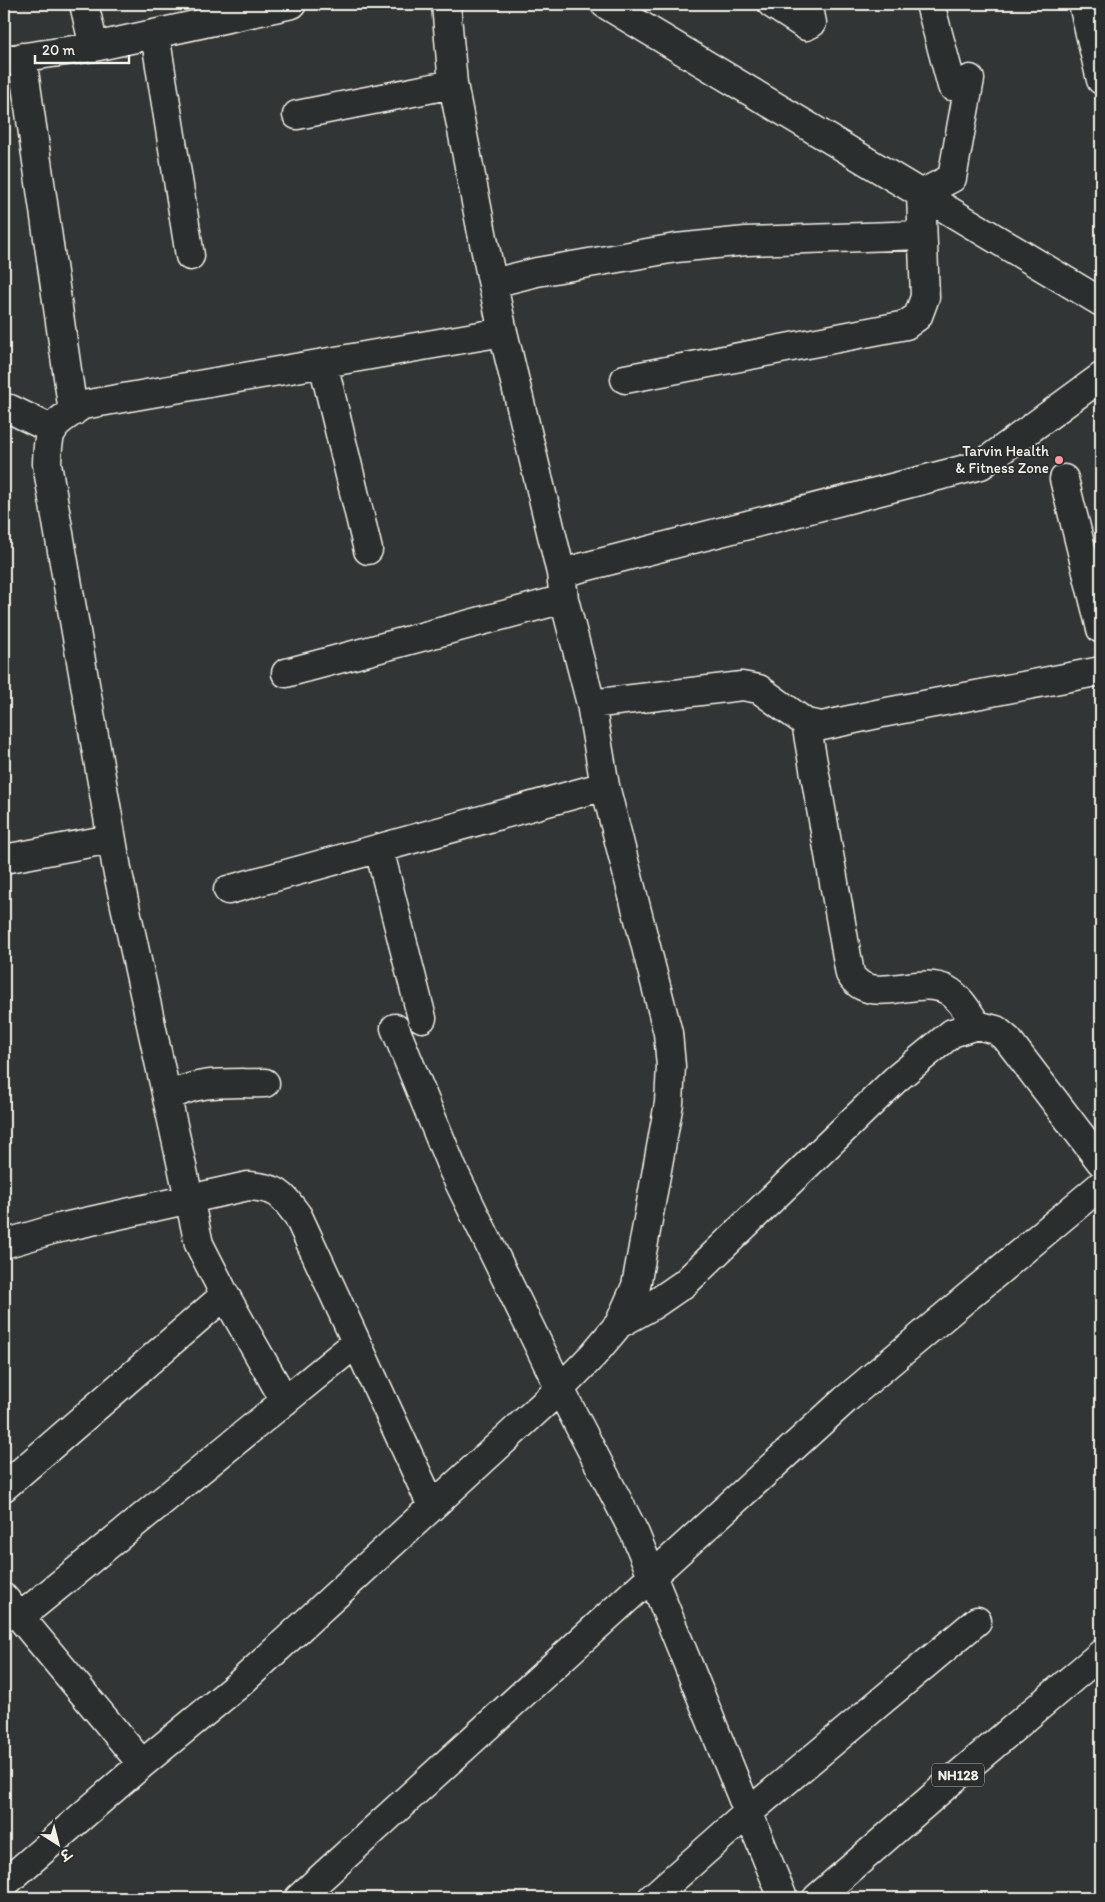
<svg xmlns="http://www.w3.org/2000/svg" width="1105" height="1902" viewBox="0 0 1105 1902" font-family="Itim,'Playpen Sans Deva',sans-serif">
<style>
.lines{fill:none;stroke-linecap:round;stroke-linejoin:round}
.street-casing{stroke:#f4f1e8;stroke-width:31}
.highway-casing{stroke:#f4f1e8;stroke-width:31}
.street{stroke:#2a2d2e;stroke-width:28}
.highway{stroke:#2a2d2e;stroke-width:28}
.poi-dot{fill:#ff9aa2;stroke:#2a2d2e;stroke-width:2}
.labels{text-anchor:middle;stroke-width:4;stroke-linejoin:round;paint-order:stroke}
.shield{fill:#2a2d2e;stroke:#b7b6b0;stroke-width:1}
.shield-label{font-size:14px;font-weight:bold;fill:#f4f1e8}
.poi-label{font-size:15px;fill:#f4f1e8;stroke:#2a2d2e;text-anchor:end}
</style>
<rect width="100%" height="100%" fill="#323535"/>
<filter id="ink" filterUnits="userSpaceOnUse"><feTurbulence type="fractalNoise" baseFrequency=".02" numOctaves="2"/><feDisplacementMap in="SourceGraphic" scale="10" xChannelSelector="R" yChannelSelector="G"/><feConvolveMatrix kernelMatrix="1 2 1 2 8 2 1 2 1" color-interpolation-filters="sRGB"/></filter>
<g filter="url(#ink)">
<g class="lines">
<defs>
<path id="street" d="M84,4L94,47
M446,4L453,84L483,238L503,332L561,573L564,599L591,704L605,786L668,1033L671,1066L669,1103L636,1286L619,1324L593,1355L560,1389L635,1534L783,1898
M605,4L1101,302
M772,4L806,26L812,23L808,4
M930,4L952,86
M1083,4L1101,80
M155,34L190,256
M22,57L73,412
M4,60L94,47L292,4
M297,115L453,84
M493,283L537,272L676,248L746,241L922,235
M323,363L368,550
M625,379L906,325L918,316L925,297L921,194L952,178L970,79
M4,409H10L53,430
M1064,479L1101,629
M561,573L981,465L1101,377
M286,673L564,599
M591,704L742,686L759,689L806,723L822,726L882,713L1101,671
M806,723L850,974C870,1008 918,974 947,990C960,997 969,1014 977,1025
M379,849L422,1018
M4,859L111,839
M228,890L605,786
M167,1099C193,1079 234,1084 265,1083
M4,1244L55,1229L248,1186C278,1188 281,1193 298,1216L432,1506
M619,1324L653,1305L685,1283L896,1079L952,1033L977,1025L996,1030L1008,1040L1101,1162
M285,1401L225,1295L199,1244L117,869L47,464C48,425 52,425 83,405L503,332
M4,1487L225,1295
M4,1598L142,1764
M20,1617L356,1343
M4,1884L142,1764L238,1685L560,1389L453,1170L395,1028
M299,1898L845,1400L1101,1185
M652,1898L749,1812L977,1621"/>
<path id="highway" d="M817,1898L943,1788L1101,1654"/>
</defs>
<use href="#street" class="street-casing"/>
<use href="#highway" class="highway-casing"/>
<use href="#street" class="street"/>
<use href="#highway" class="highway"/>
</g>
</g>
<circle class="poi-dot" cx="1059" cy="460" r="5"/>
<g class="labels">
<rect class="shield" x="932" y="1763.5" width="52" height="23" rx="4"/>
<g class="shield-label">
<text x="958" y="1780">NH128</text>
</g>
<g class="poi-label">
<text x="1049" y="456">Tarvin Health<tspan x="1049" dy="17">&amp; Fitness Zone</tspan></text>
</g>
</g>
<rect width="1105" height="1902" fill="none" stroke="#2a2d2e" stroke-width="20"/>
<rect x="10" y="10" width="1085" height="1882" fill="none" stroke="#f4f1e8" stroke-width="2" filter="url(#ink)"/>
<g transform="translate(58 1844) rotate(144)" stroke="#2a2d2e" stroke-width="4" paint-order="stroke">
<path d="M0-4L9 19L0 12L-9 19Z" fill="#f4f1e8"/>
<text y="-8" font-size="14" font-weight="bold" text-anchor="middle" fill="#f4f1e8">उ</text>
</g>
<path d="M35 55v8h94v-8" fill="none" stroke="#f4f1e8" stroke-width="2.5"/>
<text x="42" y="55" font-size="15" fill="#f4f1e8" stroke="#2a2d2e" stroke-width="4" paint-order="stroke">20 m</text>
</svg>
